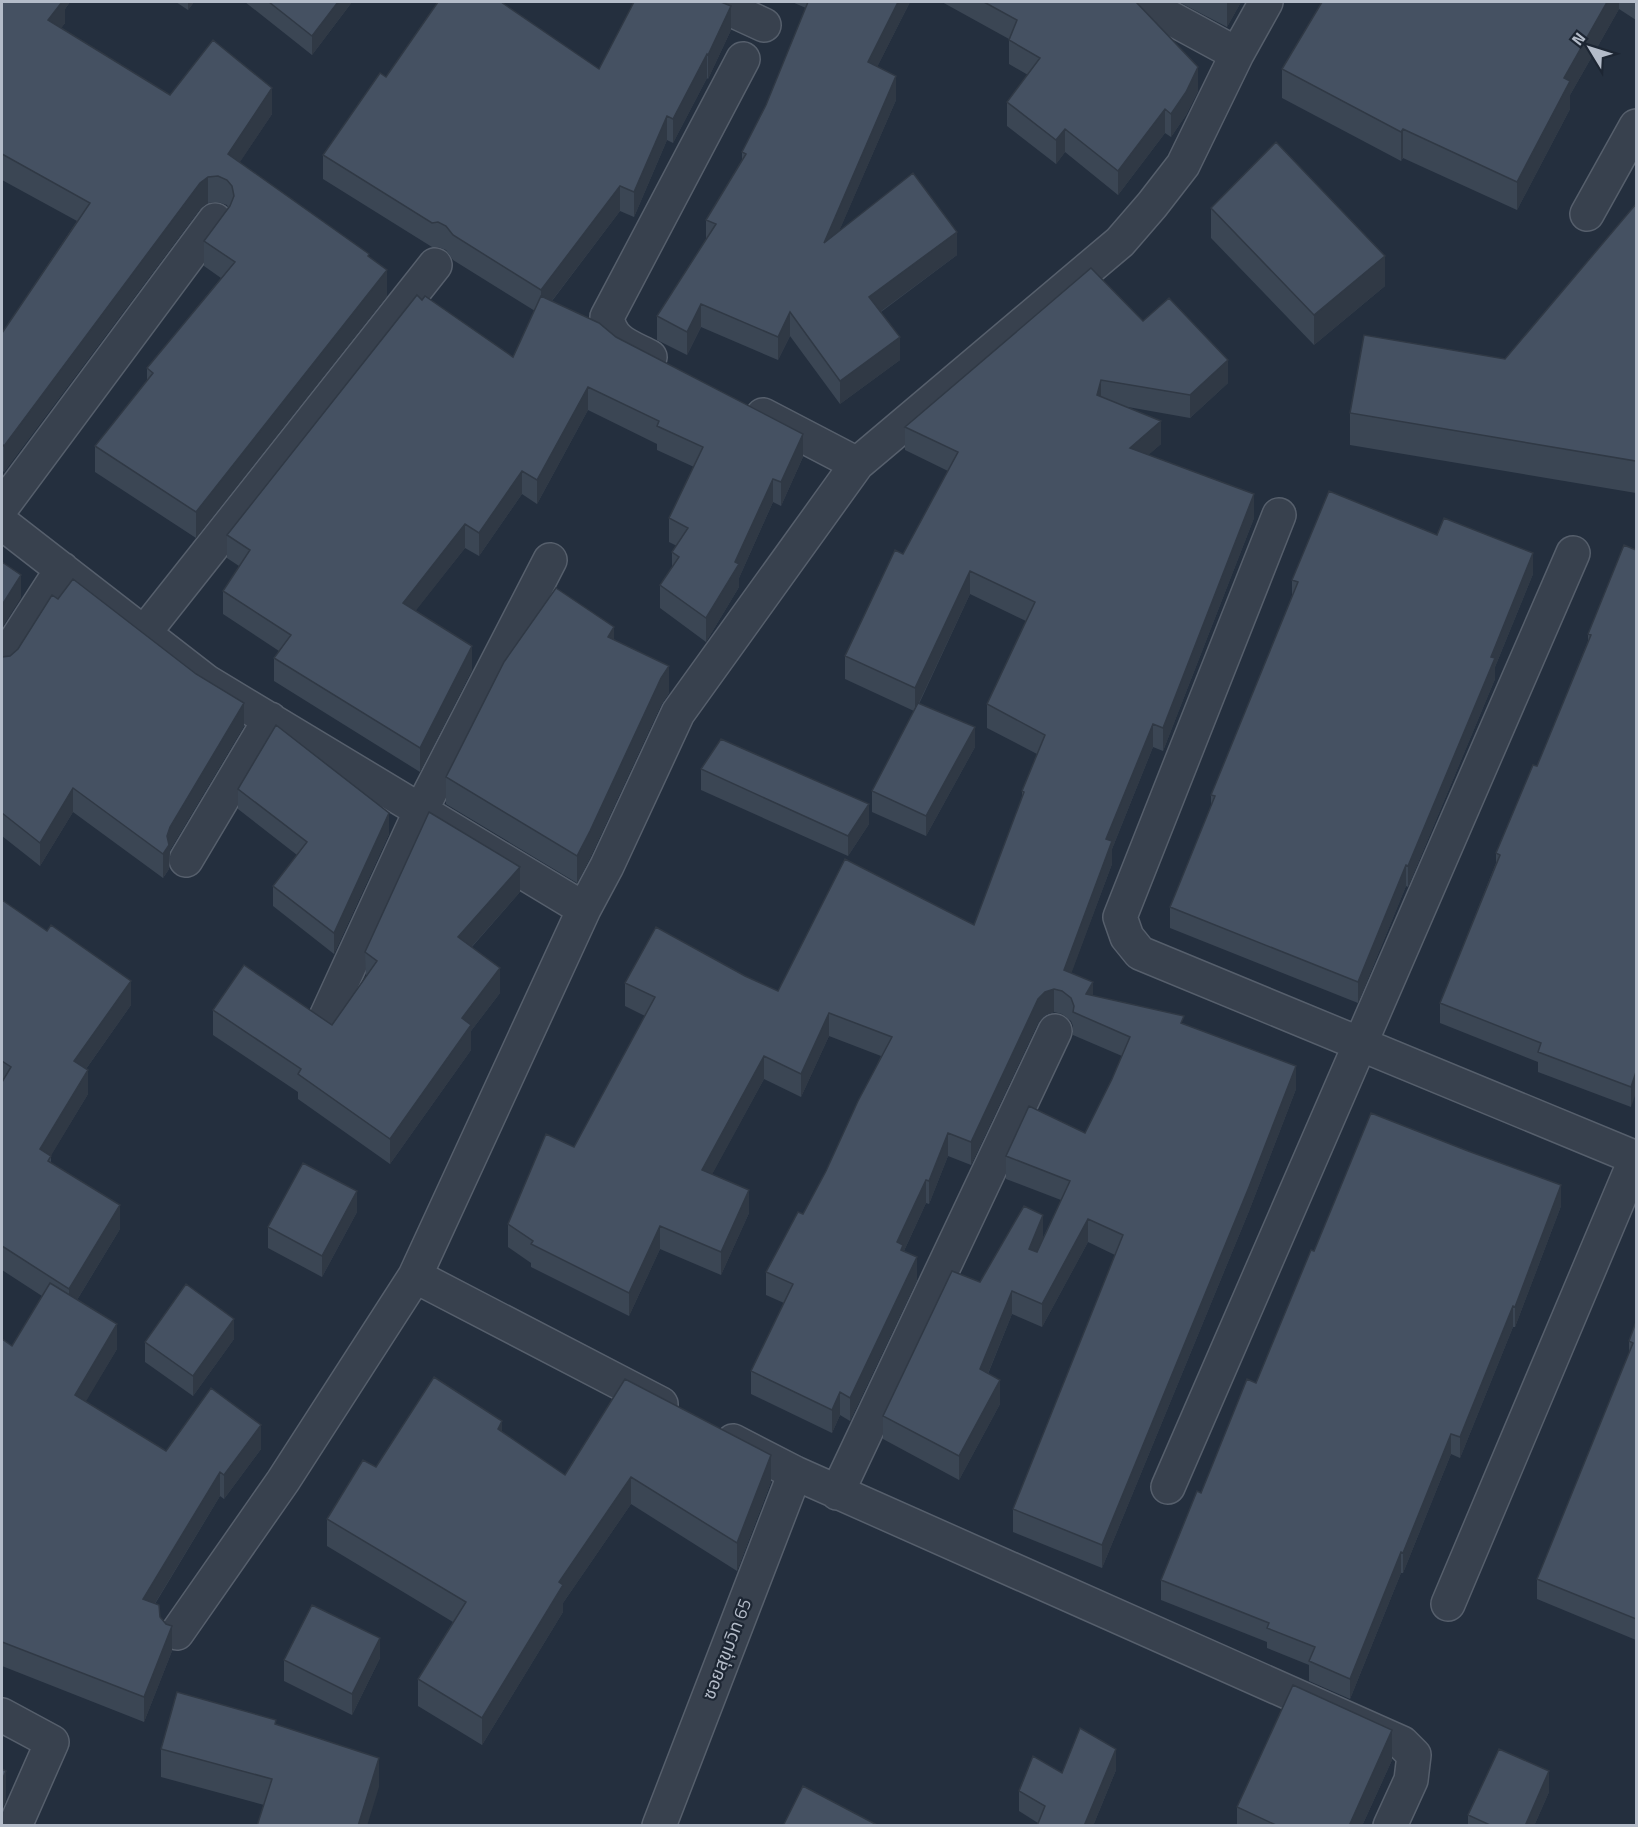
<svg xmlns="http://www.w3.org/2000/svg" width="1638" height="1827" viewBox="0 0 1638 1827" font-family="'Titillium Web','Noto Sans Thai',sans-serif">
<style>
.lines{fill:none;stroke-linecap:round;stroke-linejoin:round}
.minor-casing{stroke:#565f6c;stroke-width:36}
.minor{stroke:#38414e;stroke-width:33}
.wall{fill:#3b4654}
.shaded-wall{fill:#303945}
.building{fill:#455162;stroke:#303945;stroke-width:1.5}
.labels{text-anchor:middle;stroke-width:4.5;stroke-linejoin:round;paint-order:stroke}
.street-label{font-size:18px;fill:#b4bcc9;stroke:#1d2633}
</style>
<rect width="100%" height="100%" fill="#242f3e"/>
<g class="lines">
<defs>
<path id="minor" d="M714,2L764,25
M1141,2L1237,54
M1587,214L1636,126
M650,357C629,346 611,342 607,317L743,59
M763,415L857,464
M2,507L215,220
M1279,515L1120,917L1127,937L1140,953L1636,1158
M2,523L207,682L584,909
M144,633L435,265
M2,662L62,569
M186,860L270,719
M326,1017L421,810L550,560
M415,1276L661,1404
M733,1441L795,1473L1402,1743L1414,1755L1411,1780L1390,1826
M1168,1487L1573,553
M837,1493L1055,1031
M1448,1604L1636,1158
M177,1633L283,1481L415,1276L584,909L607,866L678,713L857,464L1120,242L1152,205L1183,165L1237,54L1266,2
M2,1715L52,1742L15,1826
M659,1826L795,1473"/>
</defs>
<use href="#minor" class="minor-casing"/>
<use href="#minor" class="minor"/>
</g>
<path class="wall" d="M2,2H70L65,9V23L61,28L170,95L272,114L239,163L369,258L387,296L196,538L95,472V446L147,381V368L221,278L204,266V241L228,208L227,205L218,202L208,203L200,209L4,472L2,470V333L77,221L2,180Z
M176,2H194L188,10Z
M245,2H352L312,55Z
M792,2H910L877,67L896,100L839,231L957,255L881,312L900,360L840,404L790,336L778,360L701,327L687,355L657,340V316L706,239V220L742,160V152L766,105L806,8Z
M942,2H1136L1198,91L1186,115L1171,137L1165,133L1118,195L1065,152L1056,164L1007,126V102L1028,75L1009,64V39Z
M1179,2H1241L1227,27Z
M1322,2H1636V20L1619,9L1570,95V109L1517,210L1403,158L1401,161L1282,98V69Z
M731,30L708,79L707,78L673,143L667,140L634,217L620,211L552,301L616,337L803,457L781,506L773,502L739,578V587L706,642L660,608V585L672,567V552L677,546L669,542V518L694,467L657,450V444L588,410L537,504L522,494L479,556L465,548L415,611L472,670L420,772L274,681V658L279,651L223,614V591L239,566L227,558V535L422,300L513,357L535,311L453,260L446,250L438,247H432L323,179V155L386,77L599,69Z
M1636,204V493L1350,445V413L1505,359Z
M1211,208L1385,286L1314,345L1211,238Z
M1143,321L1228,383L1190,418L1128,407L1161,444L1148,455L1254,518L1163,751L1153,747L1112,849V864L1071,973L1093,996L1184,1024L1296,1089L1249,1211L1102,1568L1013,1532V1509L1115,1255L1088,1242L1042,1327L1012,1314L988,1374L1000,1404L959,1480L883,1439V1416L980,1282L1043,1238L1061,1200L1006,1179V1156L1085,1133L1112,1079L1122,1056L1073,1035V1026L1071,1021L1062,1014L1054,1012L1045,1015L1038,1023L971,1165L948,1156L929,1204L926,1203L904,1251L917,1280L850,1421L840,1415L832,1433L751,1394V1371L784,1303L766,1295V1272L803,1214L826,1171L881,1056L829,1036L801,1097L764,1079L712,1174L749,1213L721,1275L660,1249L629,1316L531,1267V1263L508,1247V1224L574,1147L645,1016L625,1006V983L745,976L778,991L974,925L1022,798V791L1037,754L987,728V704L1026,621L970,594L919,704L975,747L926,836L872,812V791L914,711L845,679V656L903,554L948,471L905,450V427Z
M1636,550L1631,1107L1538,1072V1062L1440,1023V1003L1496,863V853L1537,766L1588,641V634Z
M1533,574L1495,667V679L1408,887L1406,886L1358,1003L1170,928V907L1211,806V795L1292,596V580Z
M2,657L244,726L170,850L169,869L163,878L73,812L40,866L2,836Z
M669,693L661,705L590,858L577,883L446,804V777Z
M701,769L869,824L848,856L701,790Z
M238,789L389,834L334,954L273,906V886L297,855L238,809Z
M520,892L472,947L500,993L471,1031V1050L390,1164L298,1099V1092L213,1035V1010L332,1025L366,978L365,952Z
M2,900L131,1005L86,1069L88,1094L51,1155V1163L120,1229L77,1300L117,1349L85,1402L166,1451L261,1449L224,1499L220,1496L155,1604L172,1651L144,1722L2,1666V1339L12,1346L42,1296L2,1270Z
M1561,1206L1515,1327H1513L1460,1458L1451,1454L1403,1573H1401L1350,1699L1309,1681V1665L1267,1648V1642L1161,1600V1580L1201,1493L1256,1383L1314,1251Z
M357,1212L322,1277L268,1248V1227Z
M1636,1322V1640L1537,1599V1579L1629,1355V1341Z
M234,1339L193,1396L145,1362V1342Z
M502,1432L565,1475L771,1482L737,1571L631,1504L563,1603V1612L482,1745L418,1706V1679L453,1622L327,1546V1519L376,1467Z
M380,1658L352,1715L284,1681V1660Z
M276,1725L379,1787L264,1805L161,1777V1749Z
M1392,1760L1362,1826H1237V1807Z
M1116,1770L1093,1826H1037L1038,1823L1019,1811V1791L1062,1773Z
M1549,1792L1534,1826H1468V1815Z"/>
<path class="shaded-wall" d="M58,2H70L65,9V23L48,46V20Z
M188,2H194L188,10Z
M338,2H352L312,55V36Z
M898,2H910L868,85V62Z
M1227,2H1241L1227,27Z
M1607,2H1619V9L1570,95V109L1517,210V182L1564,78Z
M731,6V30L708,79V55Z
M707,54V78L673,143V119Z
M1198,67V91L1186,115L1171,137V114Z
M896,76V100L824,266V243Z
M272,88V114L228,180V154Z
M1165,109V133L1118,195V171Z
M667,116V140L634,217V192Z
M1065,129V152L1056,164V140Z
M1403,129V158L1401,161V132Z
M208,177V203L200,209L4,472V446L200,183Z
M620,186V211L541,315V290Z
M957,232V255L869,320V297Z
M1385,256V286L1314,345V315Z
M387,270V296L196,538V512Z
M701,304V327L687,355V332Z
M790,312V336L778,360V337Z
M900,337V360L840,404V381Z
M1228,360V383L1190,418V395Z
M1101,380V403L1097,395Z
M588,387V410L537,504V480Z
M1161,421V444L1130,471V448Z
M803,434V457L781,506V482Z
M522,471V494L479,556V533Z
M773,479V502L739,578V587L706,642V618L735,562Z
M1254,494V518L1163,751V728Z
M465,524V548L403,627V603Z
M1533,553V574L1495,667V679L1408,887V866Z
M970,571V594L915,711V688Z
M21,575V598L2,628V605Z
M614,627V654L608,637Z
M472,646V670L420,772V748Z
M669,666V693L661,705L590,858L577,883V856L661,678Z
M244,703V726L170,850L169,869L163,878V854L170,827Z
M1153,724V747L1112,849V864L1064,993V970L1106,839Z
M975,727V747L926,836V816Z
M73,788V812L40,866V843Z
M869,804V824L848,856V836Z
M389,813V834L334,954V933Z
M1406,865V886L1358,1003V982Z
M520,867V892L458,962V937Z
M500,968V993L471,1031V1050L390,1164V1139L462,1018Z
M131,981V1005L74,1086V1061Z
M1093,982V1005L1086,994Z
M1054,989V1012L1045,1015L1038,1023L971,1165V1142L1038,999L1045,992Z
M829,1013V1036L801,1097V1074Z
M764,1056V1079L702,1193V1170Z
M1296,1066V1089L1249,1211L1102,1568V1545Z
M88,1070V1094L40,1174V1149Z
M1636,1072V1093L1631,1107V1087Z
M948,1133V1156L929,1204V1181Z
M926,1180V1203L903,1253L901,1273L897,1242Z
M1561,1185V1206L1515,1327V1307Z
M749,1190V1213L721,1275V1252Z
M357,1191V1212L322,1277V1256Z
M120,1205V1229L69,1313V1289Z
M1043,1215V1239L1029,1272V1249Z
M1088,1219V1242L1042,1327V1304Z
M660,1226V1249L629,1316V1293Z
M917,1257V1280L850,1421V1398Z
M1012,1291V1314L980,1393V1369Z
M1513,1306V1327L1460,1458V1437Z
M234,1319V1339L193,1396V1376Z
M117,1324V1349L75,1420V1395Z
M1000,1380V1404L959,1480V1456Z
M840,1392V1415L832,1433V1410Z
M502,1421V1449L498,1429Z
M261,1425V1449L224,1499V1475Z
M1451,1434V1454L1403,1573V1553Z
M771,1455V1482L737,1571V1543Z
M220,1472V1496L143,1623V1599Z
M631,1477V1504L563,1603V1612L482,1745V1718L559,1582Z
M1401,1552V1573L1350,1699V1679Z
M172,1626V1651L144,1722V1697Z
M380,1638V1658L352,1715V1694Z
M1392,1730V1760L1362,1826H1349Z
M1116,1749V1770L1093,1826H1084Z
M379,1758V1787L367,1826H358Z
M6,1771V1801L2,1810V1780Z
M1549,1771V1792L1534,1826H1525Z"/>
<path class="building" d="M2,2H62L48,20L170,95L213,40L272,88L228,154L369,254L368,256L387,270L196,512L95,446L153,373L147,368L235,262L204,241L230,206L234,196L232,186L227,180L218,176L208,177L200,183L4,446L2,444V333L90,203L2,154Z
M269,2H338L312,36Z
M438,2H501L599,69L634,2H721L731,6L708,55L707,54L673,119L667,116L634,192L620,186L541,290L453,235L446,226L438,222L432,223L323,155L380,73L386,77Z
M808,2H898L868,62L896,76L824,243L913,173L957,232L869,297L900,337L840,381L790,312L778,337L701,304L687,332L657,316L716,224L706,220L746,154L742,152L766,105Z
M984,2H1136L1198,67L1186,92L1171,114L1165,109L1118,171L1065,129L1056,140L1007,102L1040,58L1009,40L1017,20Z
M1322,2H1607L1564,78L1570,81L1517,182L1403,129L1401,132L1282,69Z
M1276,142L1385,256L1314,315L1211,208Z
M1636,204V461L1350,413L1364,335L1505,359Z
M1091,268L1143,321L1169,298L1228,360L1190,395L1101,380L1097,395L1161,421L1130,448L1254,494L1163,728L1153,724L1106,839L1112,841L1064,970L1093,982L1086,994L1184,1016L1181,1023L1296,1066L1249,1187L1102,1545L1013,1509L1123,1235L1088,1219L1042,1304L1012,1291L980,1369L1000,1380L959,1456L883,1416L952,1271L980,1282L1024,1206L1043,1215L1029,1249L1037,1252L1070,1181L1006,1156L1029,1106L1085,1133L1112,1079L1130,1037L1073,1012L1074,1006L1071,998L1062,991L1054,989L1045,992L1038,999L971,1142L948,1133L929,1181L926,1180L897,1242L903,1245L901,1250L917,1257L850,1398L840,1392L832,1410L751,1371L793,1284L766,1272L798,1212L803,1214L826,1171L858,1101L892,1037L829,1013L801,1074L764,1056L702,1170L749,1190L721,1252L660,1226L629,1293L531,1244L533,1241L508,1224L546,1134L574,1147L655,997L625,983L656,927L745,976L778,991L845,859L974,925L1024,792L1022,791L1045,735L987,704L1035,602L970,571L915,688L845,656L895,550L903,554L958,452L905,427Z
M417,295L422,300L425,296L513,357L541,296L599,323L616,337L803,434L781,482L773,479L735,562L739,564L706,618L660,585L679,557L672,552L688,528L669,518L703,447L657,426L659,421L588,387L537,480L522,471L479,533L465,524L403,603L472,646L420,748L274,658L291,635L223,591L250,550L227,535Z
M1329,491L1437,535L1444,518L1533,553L1491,657L1495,658L1408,866L1406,865L1358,982L1170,907L1215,796L1211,795L1298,582L1292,580Z
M1624,545L1636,550V1072L1631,1087L1538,1052L1541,1043L1440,1003L1500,855L1496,853L1533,765L1537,766L1591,635L1588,634Z
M2,562L21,575L2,605Z
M73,579L196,674L244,703L170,827L167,836L169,845L163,854L73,788L40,843L2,813V657L10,656L18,649L52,595L58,599Z
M556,588L614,627L608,637L669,666L661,678L590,831L577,856L446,777L504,662Z
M918,703L975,727L926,816L872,791Z
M276,725L389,813L334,933L273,886L307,842L238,789Z
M721,739L869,804L848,836L701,769Z
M429,812L520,867L458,937L500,968L462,1018L471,1025L390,1139L298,1074L301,1069L213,1010L244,965L332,1025L377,961L365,952Z
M2,900L47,931L51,925L131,981L74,1061L88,1070L40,1149L51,1156L48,1161L120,1205L69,1289L2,1246V1082L11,1067L2,1061Z
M1371,1113L1468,1151L1561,1185L1515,1307L1513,1306L1460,1437L1451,1434L1403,1553L1401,1552L1350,1679L1309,1661L1315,1647L1267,1628L1269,1623L1161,1580L1197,1491L1201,1493L1247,1379L1256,1383L1311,1250L1314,1251Z
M303,1163L357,1191L322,1256L268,1227Z
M50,1283L117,1324L75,1395L166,1451L211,1388L261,1425L224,1475L220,1472L143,1599L159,1605L160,1617L166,1624L172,1626L144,1697L2,1642V1339L12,1346Z
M186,1284L234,1319L193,1376L145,1342Z
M1636,1322V1619L1537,1579L1633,1343L1629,1341Z
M434,1377L502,1421L498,1429L565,1475L625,1379L771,1455L737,1543L631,1477L559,1582L563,1585L482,1718L418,1679L466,1602L327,1519L363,1460L376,1467Z
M312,1605L380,1638L352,1694L284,1660Z
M1293,1685L1392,1730L1349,1826H1278L1237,1807Z
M177,1692L276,1720L275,1724L379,1758L358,1826H257L272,1779L161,1749Z
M1080,1728L1116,1749L1084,1826H1037L1045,1806L1019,1791L1033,1756L1062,1773Z
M1499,1749L1549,1771L1525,1826H1492L1468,1815Z
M2,1769L6,1771L2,1780Z
M803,1786L879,1826H783Z"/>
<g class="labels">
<g class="street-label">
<text transform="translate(727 1649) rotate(-69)" y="6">ซอยสุขุมวิท 65</text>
</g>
</g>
<rect width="1638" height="1827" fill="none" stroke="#b4bcc9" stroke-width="6"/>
<g transform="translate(1590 48) rotate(308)" stroke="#1d2633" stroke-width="4.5" paint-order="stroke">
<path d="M0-4.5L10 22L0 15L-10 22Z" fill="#b4bcc9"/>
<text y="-9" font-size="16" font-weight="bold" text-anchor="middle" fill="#b4bcc9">N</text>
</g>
</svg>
